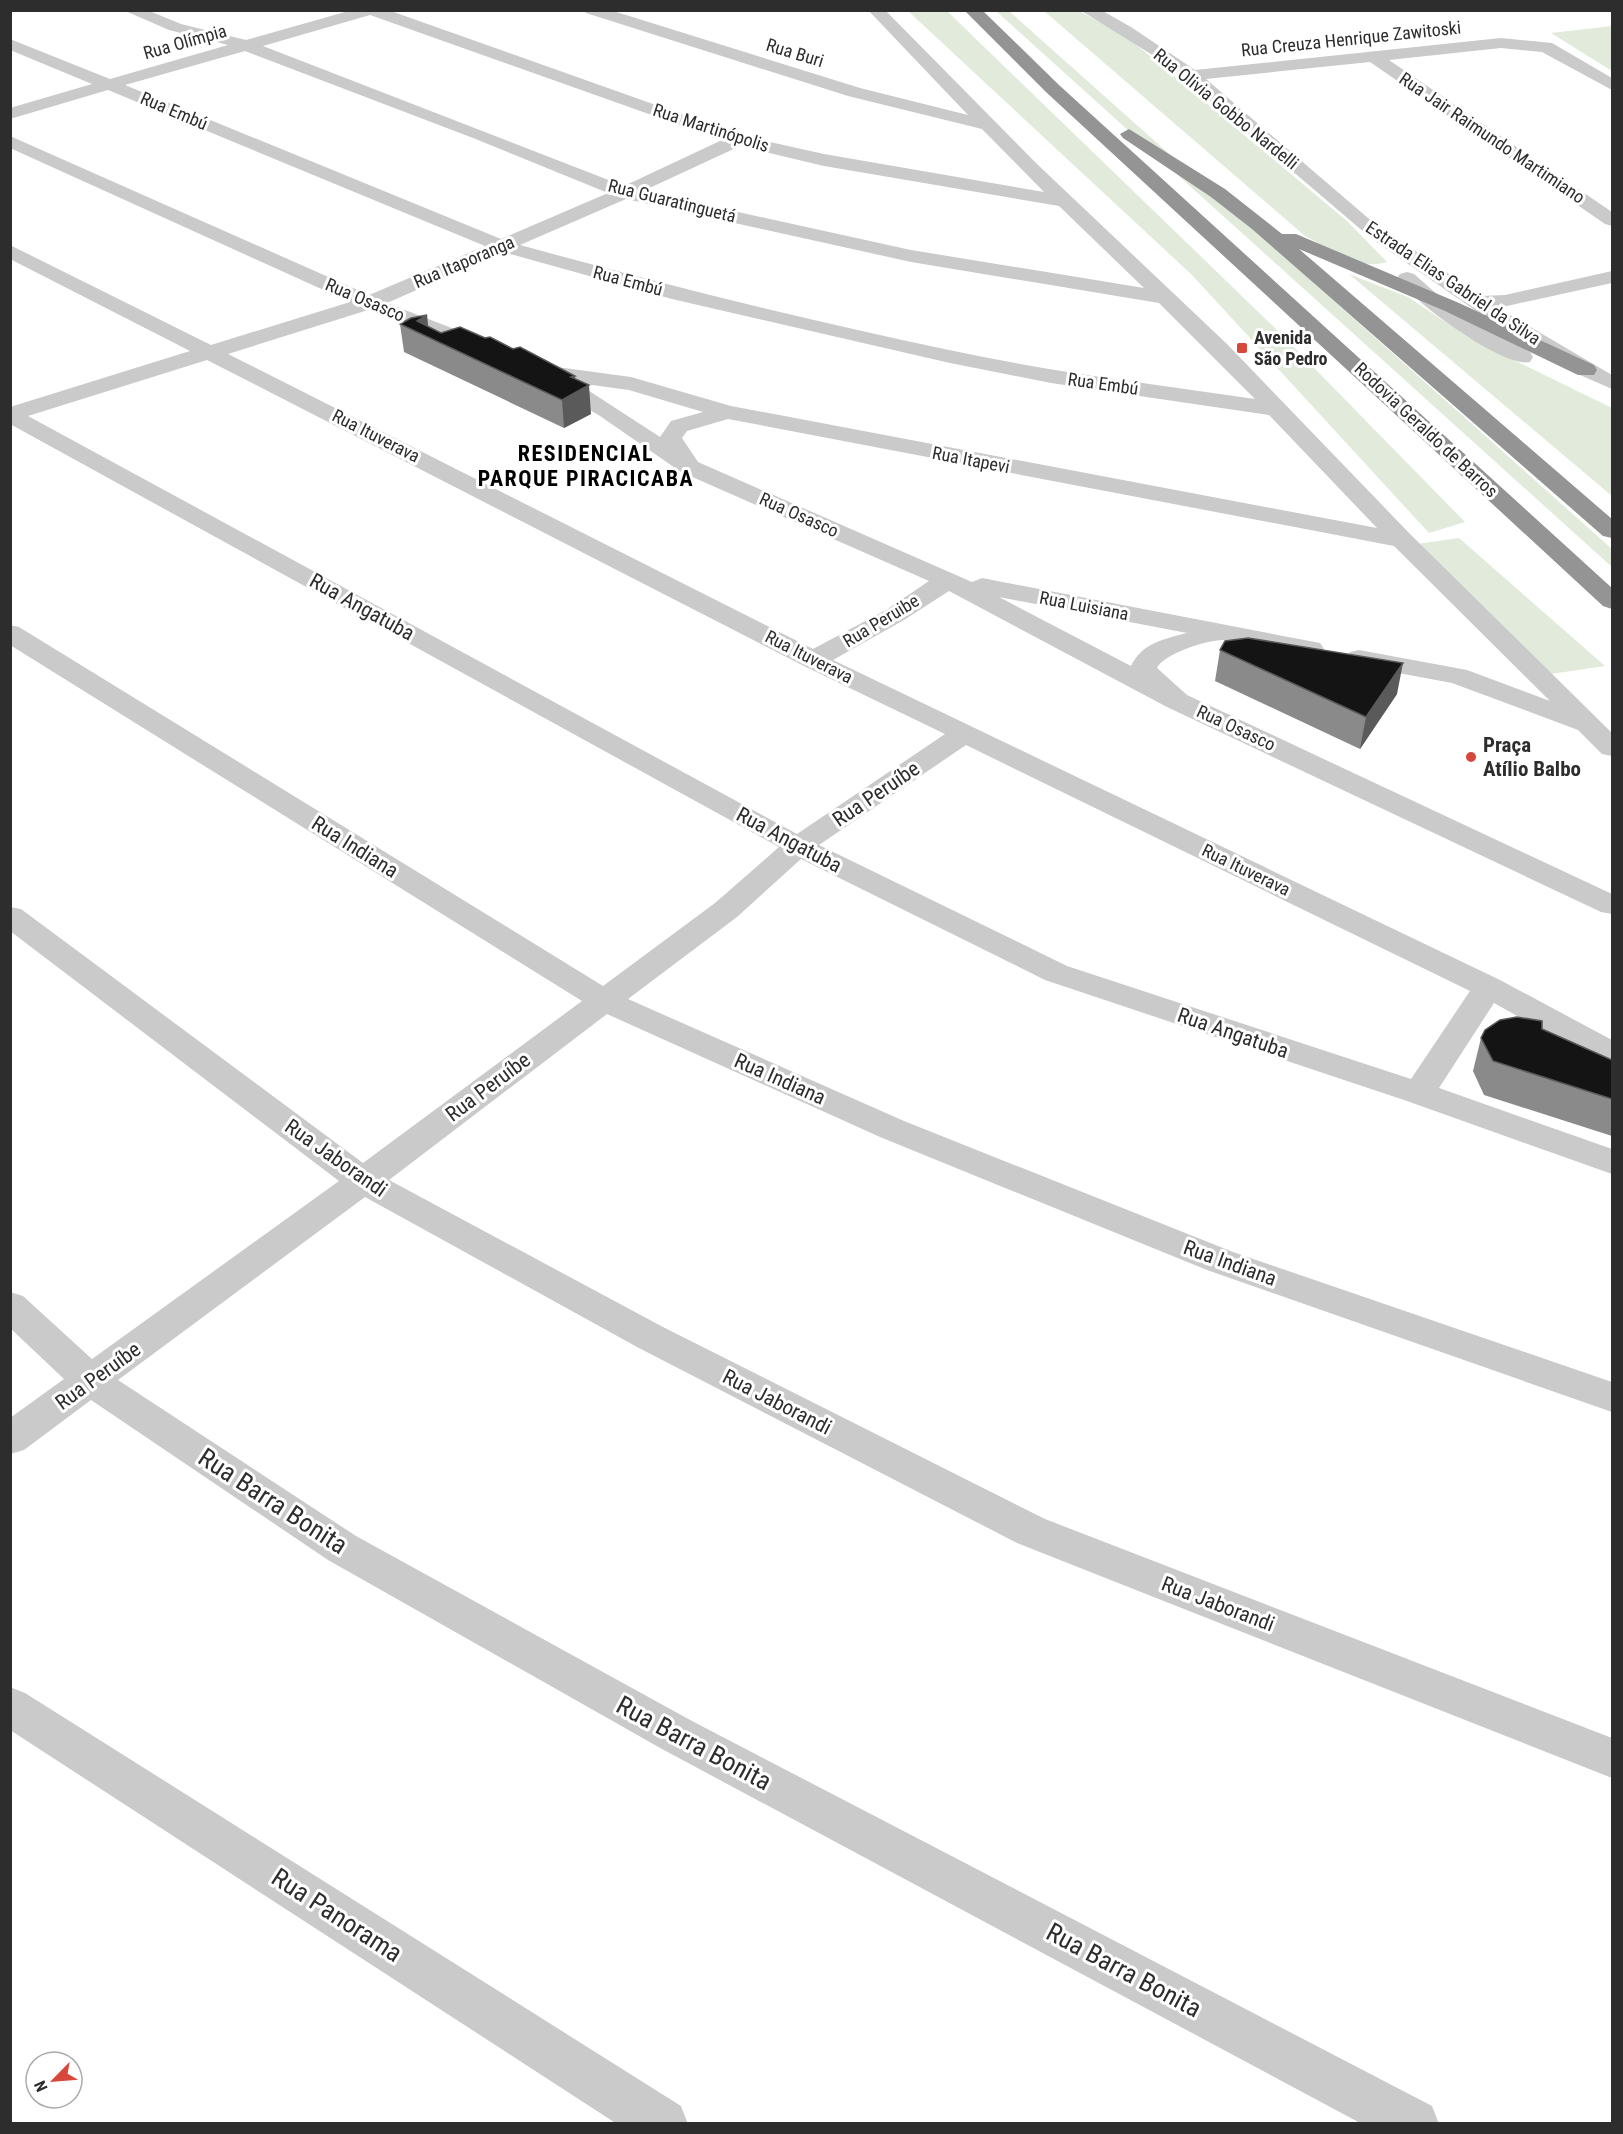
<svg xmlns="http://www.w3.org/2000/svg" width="1623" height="2134" viewBox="0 0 1623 2134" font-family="'Roboto Condensed',sans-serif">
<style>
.green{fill:#e1eadb}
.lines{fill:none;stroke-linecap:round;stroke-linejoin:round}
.minor{fill:#cacaca;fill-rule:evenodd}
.highway{fill:#949494;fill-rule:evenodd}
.wall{fill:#8a8a8a}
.shaded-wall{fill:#5a5a5a}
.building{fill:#141414;stroke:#5a5a5a;stroke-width:1.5}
.poi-dot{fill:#d7473c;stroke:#fff;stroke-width:2}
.labels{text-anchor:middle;stroke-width:6;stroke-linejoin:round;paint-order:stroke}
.far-street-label{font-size:18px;fill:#2d2d2d;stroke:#fff}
.far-poi-label{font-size:18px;font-weight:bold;fill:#2d2d2d;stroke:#fff;text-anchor:start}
.street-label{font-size:21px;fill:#2d2d2d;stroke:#fff}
.poi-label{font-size:21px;font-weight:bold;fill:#2d2d2d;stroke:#fff;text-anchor:start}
.far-district-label{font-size:22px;font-weight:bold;letter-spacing:1.5px;fill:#000;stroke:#fff}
.near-street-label{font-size:26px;fill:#2d2d2d;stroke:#fff}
</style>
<rect width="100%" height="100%" fill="#fff"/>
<path class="green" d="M908,11H947L1277,330L1465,522L1429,533L1192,275Z
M996,11H1009L1612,549V567Z
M1044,11H1079L1127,37L1347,221L1387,262C1358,271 1330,249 1305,236Z
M1612,26V71L1551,33Z
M1349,274L1408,297L1471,339L1612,408V496Z
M1459,538L1605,666L1551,674L1417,544Z"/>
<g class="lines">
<path class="minor" d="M123,10H147L181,24L246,40L352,10H388L743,136L824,154L1044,192L982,129L848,96L586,13L584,10H610L860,88L968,115L868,10H885L1037,164L1227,344L1411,535L1612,733V756L1602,754L1578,730L1452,683L1350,664L1346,658L1350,652L1359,650L1467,670L1550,701L1394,546L728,419L687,431L682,438L698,462L972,582L982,578L1320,643L1324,649L1320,655L1311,657C1282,651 1253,643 1224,640C1209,639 1163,654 1157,668L1187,695L1612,894V914L1601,912L1167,707L949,591L904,620L833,660L1500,980L1612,1040V1065L1600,1062L1494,1003L1439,1088L1612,1149V1174L1407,1101L1045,980L801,859L737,917L628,999L904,1121L1233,1252L1612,1382V1412L1207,1270L880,1137L607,1014L389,1180L663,1327L1045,1519L1612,1738V1778L1017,1543L637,1347L365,1197L118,1380L356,1536L692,1721L1432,2106L1439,2124H1362L662,1749L328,1560L91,1400L24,1450L10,1454V1418L64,1379L10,1328V1292L23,1296L92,1359L339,1181L10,931V907L21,909L363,1163L582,1001L10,645V625L19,627L603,986L715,903L779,847L10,424V407L190,351L10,259V245L211,345L350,302L10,148V136L369,295L485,246L108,90L10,119V108L92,84L10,50V39L110,79L228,45L169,30ZM370,15L722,140L624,186L263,46ZM245,51L473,138L608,193L501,239L125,85ZM740,146L824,166L1059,206L1144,288L911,250L643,191ZM626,199L911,262L1159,303L1255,399C1153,384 1050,372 949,350C805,320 662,284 520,245ZM503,252L672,299L950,363L1051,383L1269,415L1377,528L731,406L631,377L557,367L549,369L541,378L544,383L600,416L681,472L929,581L886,610L813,649L228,354L368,310L477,354H493L496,349L493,344L387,303ZM207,360L804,666L945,734L797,834L28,416ZM577,383L629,390L703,412L671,421L660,437ZM999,597L1187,633C1164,639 1142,643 1131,666ZM966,745L1470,991L1411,1079L1067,966L819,845Z
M1080,10H1101L1131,27L1195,70L1501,38L1552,43L1612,78V90L1542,52L1501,48L1389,60L1612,212V226L1605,224L1370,62L1206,79L1368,218L1481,296L1505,295L1612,271V283L1498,308L1612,375V389L1580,375L1508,333L1372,239L1188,82L1154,56Z
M1407,272L1414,274L1454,309L1530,352L1533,357L1530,362C1503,368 1413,302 1397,278L1400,274Z
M10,1687L25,1693L681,2106L688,2124H617L10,1730Z"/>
<path class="highway" d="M964,10H982L1059,85L1612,588V609L1603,606L1047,93Z
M1129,129L1225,189L1282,234H1296L1459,303L1594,365L1597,370L1594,375H1578L1445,311L1299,249L1612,519V538L1603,536L1252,229L1211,197L1123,138L1120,134Z"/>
</g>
<path class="wall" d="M427,315L428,327L441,333L485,338L513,349L575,376V379L591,414L564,428L404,352L400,324Z
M1220,650L1397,694L1360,749L1215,681Z
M1542,1029L1612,1060V1136L1484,1095L1473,1071L1481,1038Z"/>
<path class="shaded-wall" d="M427,315L429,338L417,321Z
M575,376L576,392L589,385L591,414L564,428L562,400L571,377Z
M1403,663L1397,694L1360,749L1366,717Z"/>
<path class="building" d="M427,315L417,321L441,333L460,327L485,338L490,337L513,349L520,347L575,376L571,377L589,385L562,400L400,324L411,318Z
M1248,638L1403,663L1366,717L1220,650L1225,641Z
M1517,1017L1542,1021V1029L1612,1060V1099L1493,1061L1481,1038L1485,1030L1500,1020Z"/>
<g class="poi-dot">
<rect x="1236" y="342" width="12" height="12" rx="3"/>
<circle cx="1471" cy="757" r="6"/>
</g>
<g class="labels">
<g class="far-street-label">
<text transform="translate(1351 39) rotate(-6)" y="6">Rua Creuza Henrique Zawitoski</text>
<text transform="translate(185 42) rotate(-16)" y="6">Rua Olímpia</text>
<text transform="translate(795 53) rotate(17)" y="6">Rua Buri</text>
<text transform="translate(1226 109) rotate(39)" y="6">Rua Olivia Gobbo Nardelli</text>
<text transform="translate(174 111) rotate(23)" y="6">Rua Embú</text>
<text transform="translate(711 128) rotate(18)" y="6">Rua Martinópolis</text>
<text transform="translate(1492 138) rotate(34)" y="6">Rua Jair Raimundo Martimiano</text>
<text transform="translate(672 201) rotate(14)" y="6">Rua Guaratinguetá</text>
<text transform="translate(464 262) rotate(-23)" y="6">Rua Itaporanga</text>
<text transform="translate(628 281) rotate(15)" y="6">Rua Embú</text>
<text transform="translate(1453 283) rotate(34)" y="6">Estrada Elias Gabriel da Silva</text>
<text transform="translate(365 300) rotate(23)" y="6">Rua Osasco</text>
<text transform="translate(1103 384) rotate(8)" y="6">Rua Embú</text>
<text transform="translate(1426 430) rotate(43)" y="6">Rodovia Geraldo de Barros</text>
<text transform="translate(376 436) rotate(27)" y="6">Rua Ituverava</text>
<text transform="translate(971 460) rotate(11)" y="6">Rua Itapevi</text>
<text transform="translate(799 515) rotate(24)" y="6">Rua Osasco</text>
<text transform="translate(1084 606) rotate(11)" y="6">Rua Luisiana</text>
<text transform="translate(881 621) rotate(-31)" y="6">Rua Peruibe</text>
<text transform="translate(809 657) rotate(27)" y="6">Rua Ituverava</text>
<text transform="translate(1236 728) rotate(25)" y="6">Rua Osasco</text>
<text transform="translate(1246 870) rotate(26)" y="6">Rua Ituverava</text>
</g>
<g class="far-poi-label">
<text x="1254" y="344">Avenida<tspan x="1254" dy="21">São Pedro</tspan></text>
</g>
<g class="street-label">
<text transform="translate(362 607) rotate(29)" y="7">Rua Angatuba</text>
<text transform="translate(876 794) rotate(-34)" y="7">Rua Peruíbe</text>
<text transform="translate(789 840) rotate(28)" y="7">Rua Angatuba</text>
<text transform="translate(355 847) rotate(32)" y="7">Rua Indiana</text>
<text transform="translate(1233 1033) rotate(19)" y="7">Rua Angatuba</text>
<text transform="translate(780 1079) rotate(24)" y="7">Rua Indiana</text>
<text transform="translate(488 1087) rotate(-37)" y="7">Rua Peruíbe</text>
<text transform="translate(336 1158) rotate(35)" y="7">Rua Jaborandi</text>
<text transform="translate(1230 1263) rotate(20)" y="7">Rua Indiana</text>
<text transform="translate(98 1376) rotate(-36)" y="7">Rua Peruíbe</text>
<text transform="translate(777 1402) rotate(27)" y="7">Rua Jaborandi</text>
<text transform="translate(1218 1604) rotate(21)" y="7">Rua Jaborandi</text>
</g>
<g class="poi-label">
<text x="1483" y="752">Praça<tspan x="1483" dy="24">Atílio Balbo</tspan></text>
</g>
<g class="far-district-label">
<text x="586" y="461">RESIDENCIAL<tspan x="586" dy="25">PARQUE PIRACICABA</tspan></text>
</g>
<g class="near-street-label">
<text transform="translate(273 1501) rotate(33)" y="9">Rua Barra Bonita</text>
<text transform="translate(694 1743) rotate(28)" y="9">Rua Barra Bonita</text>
<text transform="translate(337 1915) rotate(33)" y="9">Rua Panorama</text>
<text transform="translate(1124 1970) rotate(28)" y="9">Rua Barra Bonita</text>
</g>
</g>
<rect width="1623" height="2134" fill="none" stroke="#2d2d2d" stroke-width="24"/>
<g transform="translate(54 2080) rotate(245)"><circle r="28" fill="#ffffff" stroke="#ababab" stroke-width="1.5"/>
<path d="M0-4.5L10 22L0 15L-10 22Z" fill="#d7473c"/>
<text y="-9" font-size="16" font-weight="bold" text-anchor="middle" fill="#2d2d2d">N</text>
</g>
</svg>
